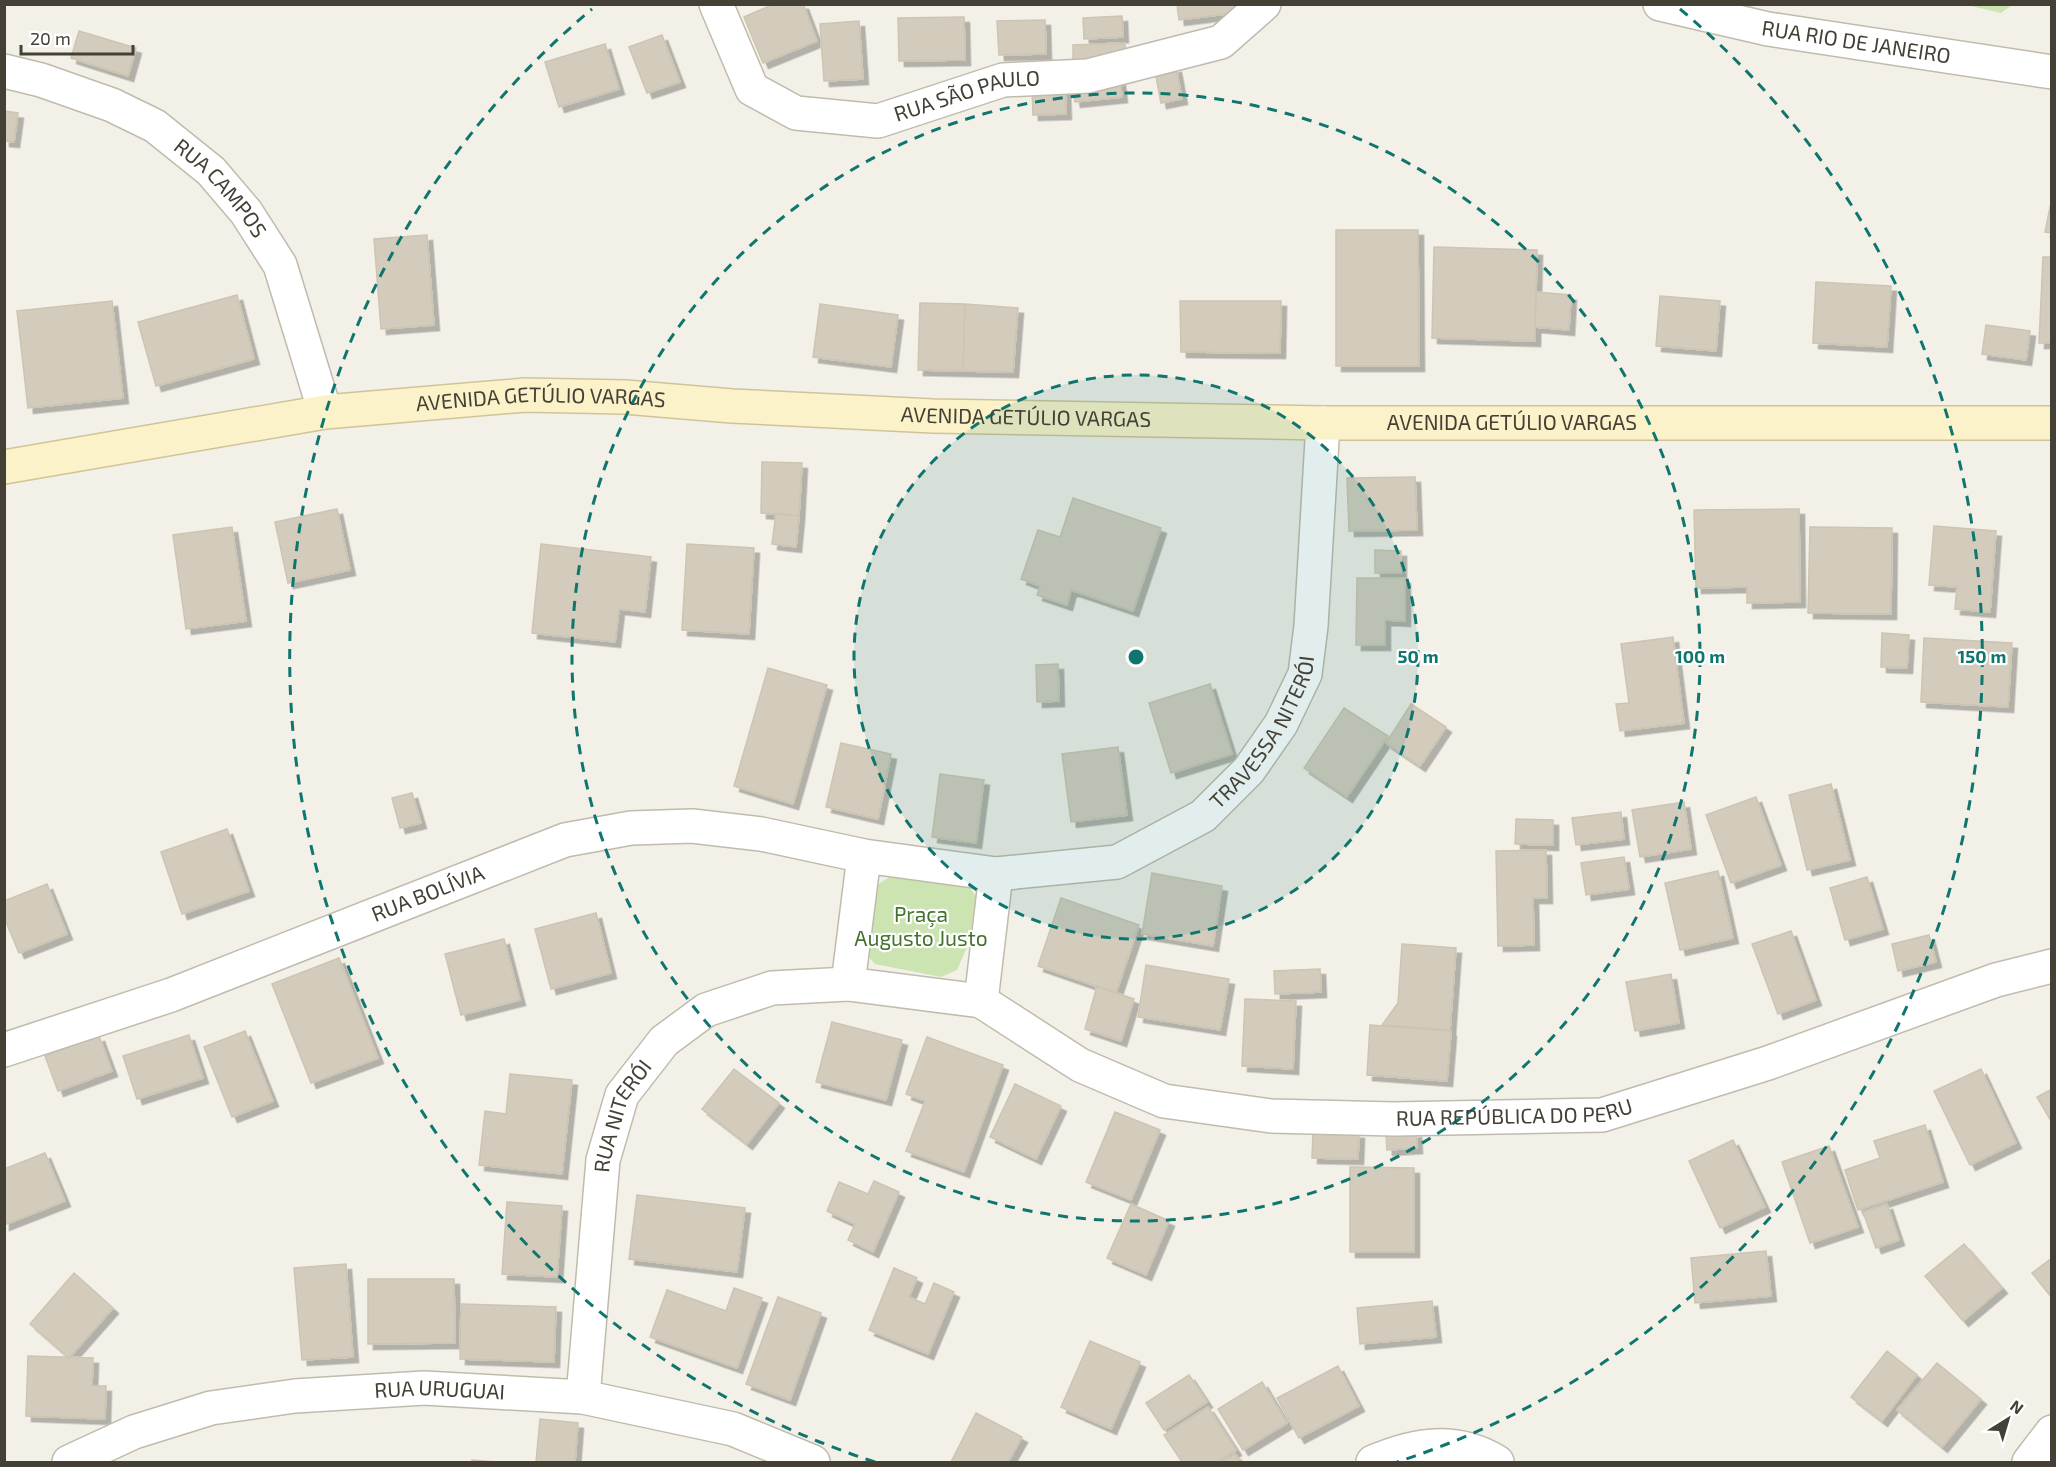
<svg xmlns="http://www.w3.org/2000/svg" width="2056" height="1467" viewBox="0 0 2056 1467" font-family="'Exo 2',sans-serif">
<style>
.green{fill:#cbe4b2}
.building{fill:#d3ccbd;stroke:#cdc4b1;stroke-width:1.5;filter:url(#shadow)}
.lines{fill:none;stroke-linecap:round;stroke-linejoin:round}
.street-casing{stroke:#c0bbad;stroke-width:36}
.secondary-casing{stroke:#cfc499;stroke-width:36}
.street{stroke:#fff;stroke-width:33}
.secondary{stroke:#fbf2c9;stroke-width:33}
.ring{fill:none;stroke:#0f766e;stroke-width:3;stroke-dasharray:10 8}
.labels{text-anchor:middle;stroke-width:4.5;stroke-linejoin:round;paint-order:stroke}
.street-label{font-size:21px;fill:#454036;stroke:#fff}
.park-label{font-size:21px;fill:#44732e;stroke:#fff}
.centre{fill:#0f766e;stroke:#fff;stroke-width:3}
.ring-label{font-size:18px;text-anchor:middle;font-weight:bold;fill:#0f766e;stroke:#fff;stroke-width:4.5;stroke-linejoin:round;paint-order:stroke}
</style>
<defs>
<filter id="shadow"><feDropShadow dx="5.5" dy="5.5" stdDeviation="0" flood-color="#0004"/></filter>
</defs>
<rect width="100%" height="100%" fill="#f2f0e7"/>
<path class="green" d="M1967,5L2012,4V5L2001,13Z
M891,876L969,886L977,898L974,931L957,970L941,977L875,964L866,954L877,885Z"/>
<path class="building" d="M774,4H803L817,41L763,63L744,17Z
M1177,4H1241L1242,12L1179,20Z
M1122,16L1123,37L1084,39L1083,18Z
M964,17L965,60L899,61L898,18Z
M1045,20L1046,54L999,55L997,21Z
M859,21L863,79L824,81L820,24Z
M79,31L136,48L128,76L71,58Z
M662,35L680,82L647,93L629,47Z
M1125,43V62L1073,63V45Z
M605,44L619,89L559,107L545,62Z
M1176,67L1182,99L1161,103L1155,71Z
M1120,80L1122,97L1075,102L1072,86Z
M1065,88L1066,114L1033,115L1032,89Z
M4,111L18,113L14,142L4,141Z
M2052,198V233L2045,232Z
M1336,230H1418L1419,366H1336Z
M427,235L434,325L381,329L374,239Z
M1434,247L1537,250L1535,341L1432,338Z
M2043,257H2052V343H2039Z
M1816,282L1891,286L1887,347L1813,343Z
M1536,292L1571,295L1569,330L1535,327Z
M237,295L254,359L156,386L138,322Z
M1660,296L1720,301L1716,351L1656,346Z
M112,301L123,398L28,408L17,311Z
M1180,301H1281L1280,353L1181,352Z
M920,303L965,304L963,371L918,370Z
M820,304L898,315L891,367L813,357Z
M965,304L1018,308L1013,372L963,371Z
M1986,325L2030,331L2026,360L1982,354Z
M762,462L802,463L799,516L761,513Z
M1415,477L1417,530L1349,531L1347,478Z
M1073,498L1161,528L1133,611L1071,590L1067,605L1037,595L1040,586L1021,579L1038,530L1060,537Z
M337,509L350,570L288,583L275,522Z
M1799,509L1800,602L1747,603V587L1696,588L1694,510Z
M776,513L799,516L796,547L772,544Z
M1934,526L1996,531L1990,612L1955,609L1957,587L1929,585Z
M232,527L246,621L186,629L173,535Z
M1810,527L1892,528L1891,614L1808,613Z
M541,544L651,557L645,612L619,609L615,642L532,633Z
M687,544L754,548L749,634L682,630Z
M1375,550L1401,551V573H1375Z
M1357,578H1405V621L1385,620V645H1356Z
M1882,633L1909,635L1907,668L1881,667Z
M1673,637L1684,723L1620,731L1616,704L1629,703L1621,644Z
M1924,638L2012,643L2008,707L1921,702Z
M1058,664L1059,701L1037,702L1036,665Z
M768,668L827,685L793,804L734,786Z
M1210,684L1232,754L1171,773L1149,703Z
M1411,704L1446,727L1420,766L1386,743Z
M1344,708L1388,736L1347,797L1304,768Z
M841,743L891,754L878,819L826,807Z
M1118,747L1127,815L1071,822L1062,754Z
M940,774L984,780L976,843L932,837Z
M1831,784L1850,860L1807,870L1789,795Z
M412,793L421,823L400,828L392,798Z
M1756,797L1781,865L1731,883L1706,815Z
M1684,802L1691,849L1640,857L1632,810Z
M1621,812L1624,839L1576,845L1572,818Z
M1516,819L1553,820V845L1515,844Z
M227,829L249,891L182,914L161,852Z
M1546,850L1547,898H1533L1534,945L1498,946L1496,851Z
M1624,857L1629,889L1586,895L1581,863Z
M1718,871L1733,938L1680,950L1665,883Z
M1152,873L1222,886L1213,946L1142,934Z
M1867,877L1883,929L1845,940L1830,888Z
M47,884L67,934L19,953L4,917V901Z
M1061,898L1139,925L1116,993L1038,966Z
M596,913L611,973L551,989L535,929Z
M1791,931L1816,1000L1778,1014L1752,944Z
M1929,935L1936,962L1898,971L1892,944Z
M504,939L520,1000L461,1015L445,954Z
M1402,944L1456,948L1450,1030L1382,1025L1398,1003Z
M339,958L378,1058L311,1083L272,984Z
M1146,965L1229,979L1220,1030L1138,1017Z
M1320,969L1321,992L1275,994L1274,971Z
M1671,974L1679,1023L1635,1031L1626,982Z
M1097,986L1134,999L1121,1041L1085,1029Z
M1245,999L1296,1001L1293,1069L1242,1066Z
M832,1022L902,1040L886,1100L816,1082Z
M1370,1025L1451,1031L1447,1081L1367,1075Z
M245,1031L273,1101L232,1117L204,1047Z
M189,1035L203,1078L137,1099L123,1056Z
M99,1036L112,1071L58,1091L45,1056Z
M927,1037L1003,1065L964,1172L906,1151L925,1101L906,1094Z
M734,1069L779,1103L747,1144L702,1109Z
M1981,1069L2016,1143L1970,1165L1934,1091Z
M510,1074L572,1080L562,1174L479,1165L485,1111L506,1114Z
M1015,1084L1061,1106L1036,1159L990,1137Z
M2052,1089V1123L2037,1097Z
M1115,1112L1160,1130L1131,1200L1086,1182Z
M1925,1125L1943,1182L1858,1210L1845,1170L1880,1158L1874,1141Z
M1313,1132L1359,1133L1358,1159L1312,1158Z
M1416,1132L1417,1148L1387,1150L1386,1135Z
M1733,1140L1765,1207L1720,1228L1689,1161Z
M1829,1146L1858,1227L1810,1243L1782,1162Z
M45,1153L65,1201L4,1225V1169Z
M1350,1167L1414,1168V1252H1350Z
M874,1181L899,1192L873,1252L848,1240L855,1224L827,1211L839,1182L868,1194Z
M637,1195L745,1208L737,1272L629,1259Z
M507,1202L562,1206L557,1277L502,1274Z
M1131,1204L1169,1221L1146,1275L1107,1258Z
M1887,1204L1899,1240L1876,1248L1863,1212Z
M1964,1244L2002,1288L1963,1321L1925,1276Z
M1766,1251L1771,1296L1695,1303L1691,1258Z
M2052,1258V1298L2032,1273Z
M346,1264L353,1357L302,1360L294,1268Z
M894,1268L917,1278L909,1297L925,1304L934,1283L954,1292L928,1354L869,1330Z
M74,1273L113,1308L69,1358L30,1324Z
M368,1279H454L455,1343L368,1344Z
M734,1288L762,1298L737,1368L650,1337L667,1290L726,1311Z
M778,1297L821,1313L790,1400L746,1384Z
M1432,1301L1436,1337L1360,1344L1357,1308Z
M461,1304L556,1307L554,1362L460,1359Z
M1090,1341L1140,1362L1111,1429L1061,1407Z
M1887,1351L1917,1375L1882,1421L1851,1397Z
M28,1356L93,1358L92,1386H106L105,1419L26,1416Z
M1937,1363L1981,1399L1942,1447L1897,1410Z
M1338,1366L1359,1406L1299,1438L1277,1398Z
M1189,1375L1207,1402L1164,1430L1146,1403Z
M1262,1382L1287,1423L1243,1450L1218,1409Z
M1208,1407L1236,1450L1217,1462H1182L1164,1435Z
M976,1413L1022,1437L1008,1462H951Z
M540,1419L578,1423L575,1462H536Z
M1235,1454L1241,1462H1221Z
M472,1460L496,1462H472Z"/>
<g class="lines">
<defs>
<g id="street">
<path id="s1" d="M716,4L752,89L796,113L878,121L1003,80L1088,76L1221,42L1264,4"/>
<path id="s2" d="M1660,4L1768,29L2052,72"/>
<path id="s3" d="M4,71L41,80L112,105L155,126L211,171L246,212L280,265L325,412"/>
<path id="s4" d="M996,874L1117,862L1203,816L1249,770L1281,724L1305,674L1311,626L1323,423"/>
<path id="s5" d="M981,1001L1080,1065L1164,1101L1271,1116L1394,1119L1602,1115L1768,1063L1996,980L2052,966"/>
<path id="s6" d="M4,1050L171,995L565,840L631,828L692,826L761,834L864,856L996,874L981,1001L848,984L864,856"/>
<path id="s7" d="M583,1397L603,1160L622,1095L664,1041L706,1010L772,988L848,984"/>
<path id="s8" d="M69,1462L134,1432L211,1408L295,1396L424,1388L583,1397L733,1429L813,1462"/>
<path d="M1373,1462C1415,1444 1456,1437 1497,1462"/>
<path d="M2029,1462L2052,1432"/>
</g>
<g id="secondary">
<path id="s9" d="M4,467L325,412L525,395L625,397L732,406L933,416L1323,423H2052"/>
</g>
</defs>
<use href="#street" class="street-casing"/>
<use href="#secondary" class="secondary-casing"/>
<use href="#street" class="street"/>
<use href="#secondary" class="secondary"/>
</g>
<circle cx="1136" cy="657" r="282" fill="#0f766e" fill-opacity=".12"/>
<g class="ring">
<circle cx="1136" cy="657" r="282"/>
<circle cx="1136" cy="657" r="564"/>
<path d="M875 1462A846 846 0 0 1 592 9M1680 9A846 846 0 0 1 1397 1462"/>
</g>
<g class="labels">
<g class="street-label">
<text dy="7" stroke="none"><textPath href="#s2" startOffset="200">RUA RIO DE JANEIRO</textPath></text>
<text dy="7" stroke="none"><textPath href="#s1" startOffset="318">RUA SÃO PAULO</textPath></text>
<text dy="7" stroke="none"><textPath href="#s3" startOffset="252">RUA CAMPOS</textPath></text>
<text dy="7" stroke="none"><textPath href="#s9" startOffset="542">AVENIDA GETÚLIO VARGAS</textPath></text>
<text dy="7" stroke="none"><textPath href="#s9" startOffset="1028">AVENIDA GETÚLIO VARGAS</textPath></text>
<text dy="7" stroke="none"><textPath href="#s9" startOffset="1514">AVENIDA GETÚLIO VARGAS</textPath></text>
<text dy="7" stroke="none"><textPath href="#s4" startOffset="324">TRAVESSA NITERÓI</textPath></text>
<text dy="7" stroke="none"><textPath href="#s6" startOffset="452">RUA BOLÍVIA</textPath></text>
<text dy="7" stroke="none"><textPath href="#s5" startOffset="561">RUA REPÚBLICA DO PERU</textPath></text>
<text dy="7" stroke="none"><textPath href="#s7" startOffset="286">RUA NITERÓI</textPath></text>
<text dy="7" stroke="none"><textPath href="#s8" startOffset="382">RUA URUGUAI</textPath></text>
</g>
<g class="park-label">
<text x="921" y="922">Praça<tspan x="921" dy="24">Augusto Justo</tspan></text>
</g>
</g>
<circle cx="1136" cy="657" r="9" class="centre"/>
<g class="ring-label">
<text x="1418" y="663">50 m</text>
<text x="1700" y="663">100 m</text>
<text x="1982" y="663">150 m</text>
</g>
<rect width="2056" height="1467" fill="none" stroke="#454036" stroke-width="12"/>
<g transform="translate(2008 1419) rotate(37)" stroke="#ffffff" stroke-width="4.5" paint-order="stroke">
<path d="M0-4.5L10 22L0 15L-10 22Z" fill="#454036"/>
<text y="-9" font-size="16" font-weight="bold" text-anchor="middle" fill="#454036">N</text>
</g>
<path d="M21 45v9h112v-9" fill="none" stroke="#454036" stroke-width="3"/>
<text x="30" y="45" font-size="18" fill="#454036" stroke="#ffffff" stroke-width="4.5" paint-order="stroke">20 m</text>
</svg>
